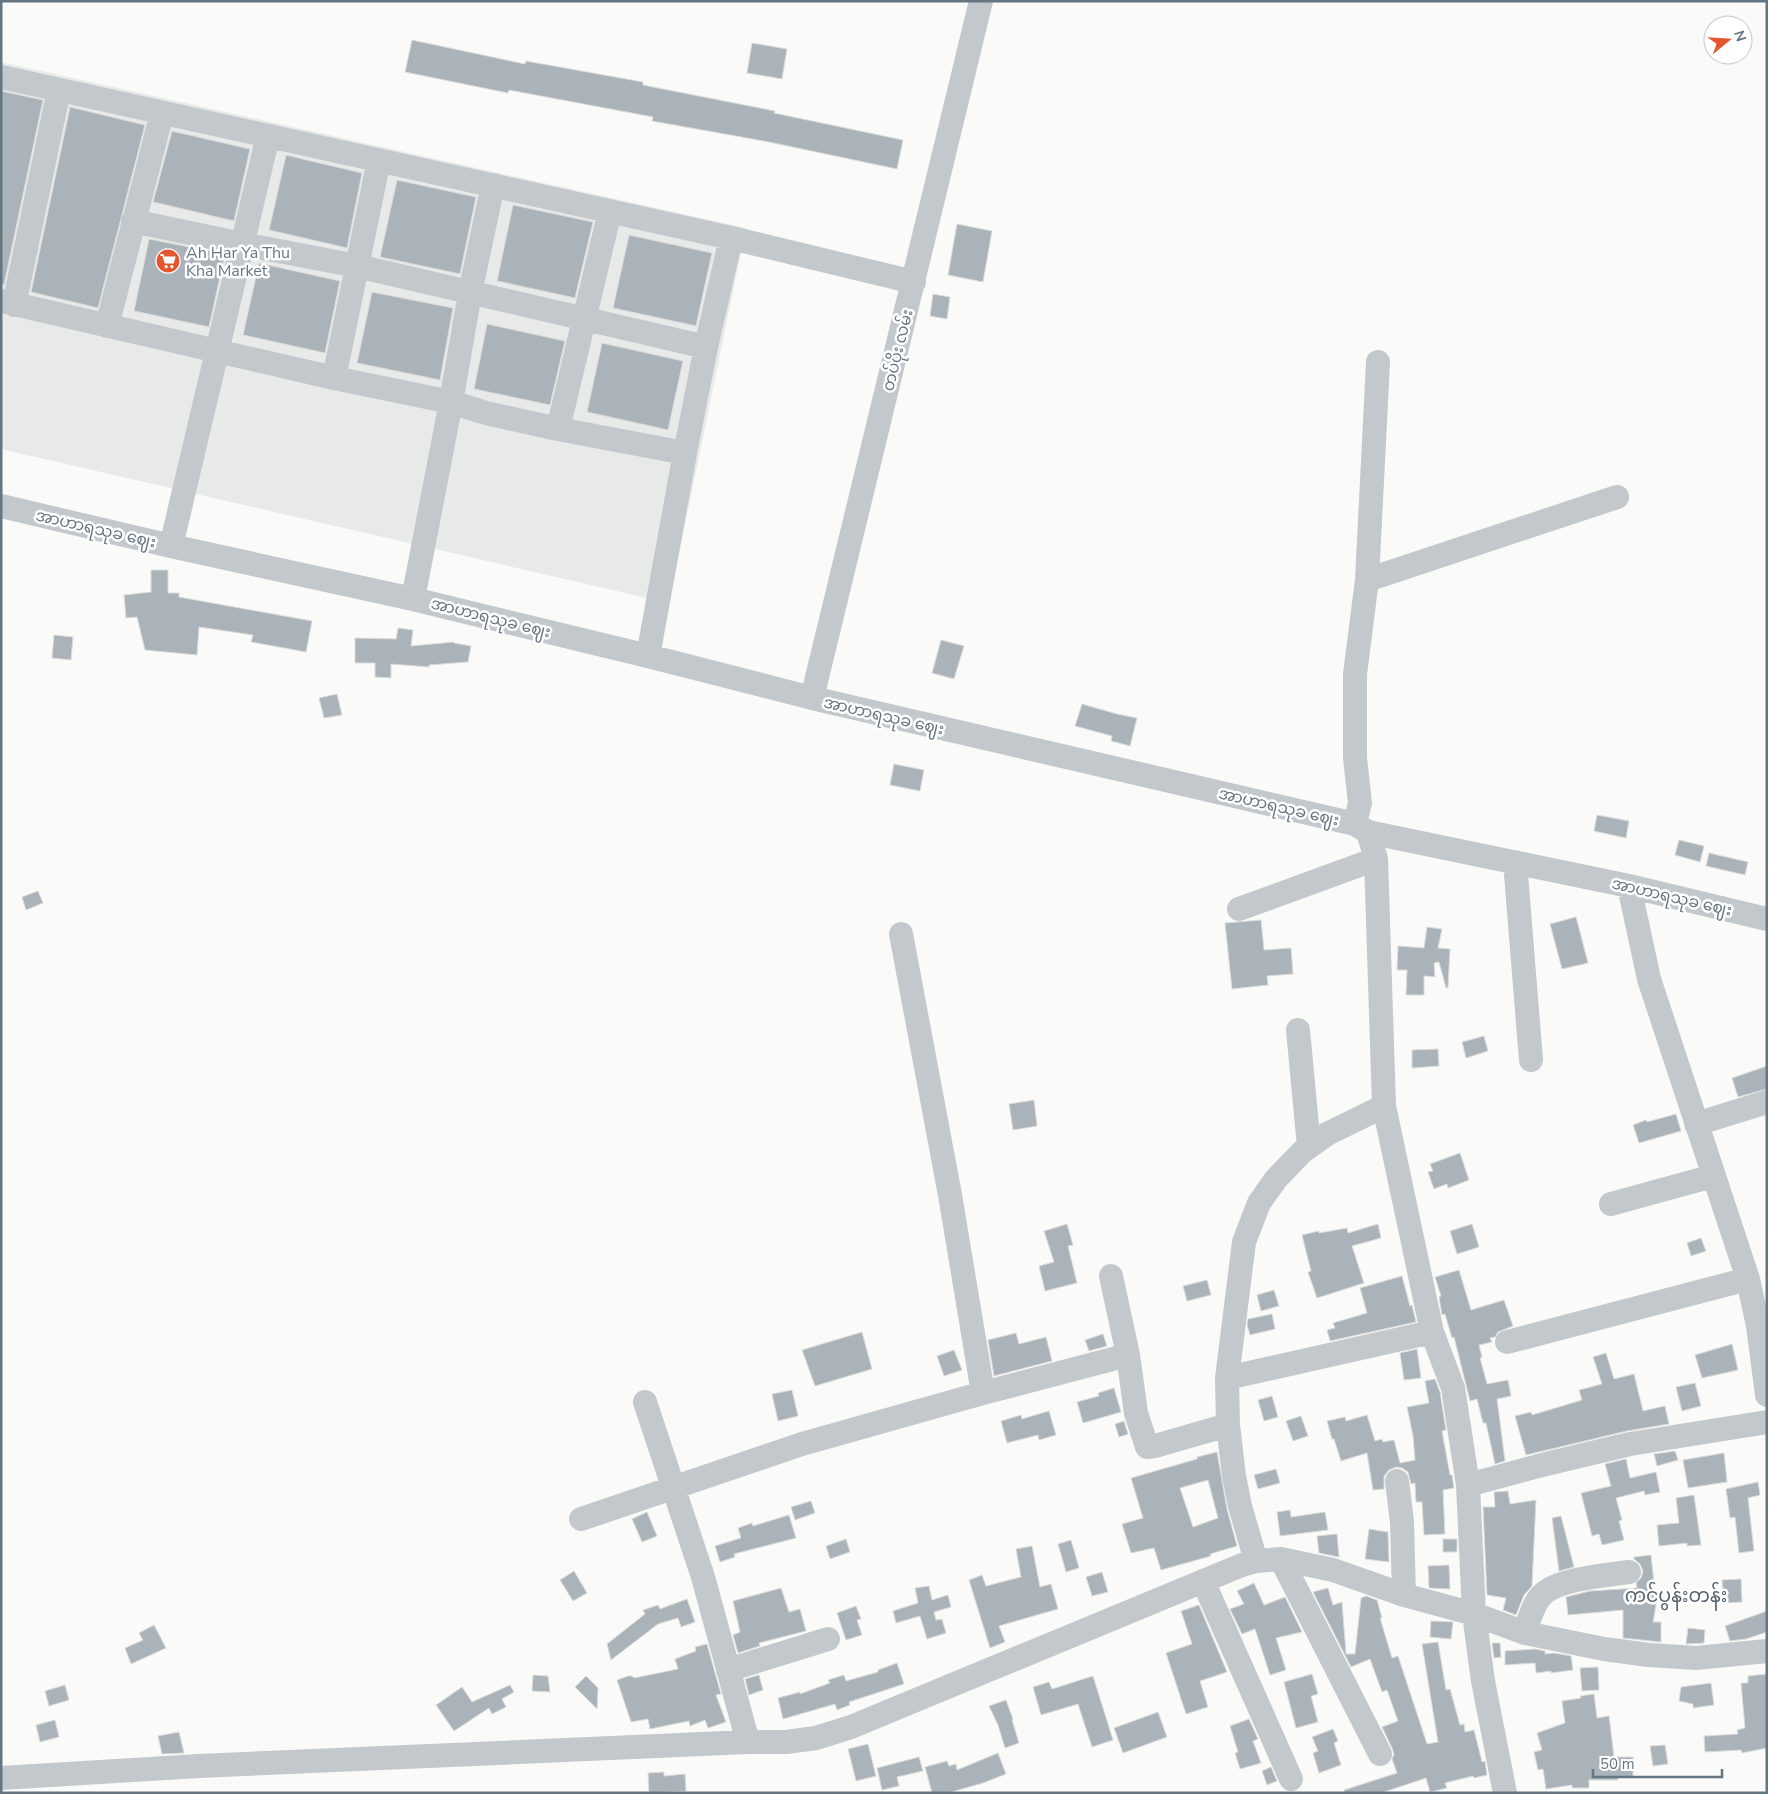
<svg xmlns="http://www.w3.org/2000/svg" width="1768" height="1794" viewBox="0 0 1768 1794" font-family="'Nunito Sans','Noto Sans Myanmar',sans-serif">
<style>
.built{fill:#e8e9e9}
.building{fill:#aab3b9;stroke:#dcdcda;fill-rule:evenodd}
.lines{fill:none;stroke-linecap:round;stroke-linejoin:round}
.minor{stroke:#c3c8cc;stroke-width:24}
.labels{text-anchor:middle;stroke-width:5;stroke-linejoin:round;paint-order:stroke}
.poi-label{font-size:16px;fill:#657683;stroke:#fff;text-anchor:start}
.street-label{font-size:16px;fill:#657683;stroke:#fff}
.quarter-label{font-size:19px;fill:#57646e;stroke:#fff}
</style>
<rect width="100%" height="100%" fill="#fafaf8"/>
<path class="built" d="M1,62L746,228L669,603L1,449Z"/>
<path class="building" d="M412,40L525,64L526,61L643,82V85L775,111L774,113L903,140L897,169L769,142L652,121L653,117L509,90L508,93L405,72Z
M752,43L787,49L782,79L747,73Z
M1,91L43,100L4,285L1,284Z
M70,107L145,125L98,308L31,292Z
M172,131L250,149L234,221L153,202Z
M286,155L362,173L347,248L269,230Z
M397,180L476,197L460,274L380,257Z
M513,205L593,222L575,298L497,281Z
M957,224L992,231L983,282L948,275Z
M629,235L712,253L696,326L613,308Z
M149,239L225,254L209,327L134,311Z
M259,263L340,281L325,353L243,335Z
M372,292L453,308L440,380L357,363Z
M933,294L950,297L947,319L930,316Z
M487,324L565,341L550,405L474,389Z
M602,343L683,361L668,430L587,412Z
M151,570H168V593H179V597L312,621L306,652L251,642L253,635L199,627L197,655L145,650L137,617L126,618L124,595L151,592Z
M398,628L413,630L411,646L454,642V643L471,646L468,662L429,665V667L391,664V678L375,677V663H355V638L396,639Z
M54,635L73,637L71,660L52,658Z
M941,640L964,646L954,679L932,673Z
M337,694L342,715L324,718L319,698Z
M1082,704L1117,714L1137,718L1130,746L1111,741L1112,736L1075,726Z
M894,764L924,770L920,791L890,785Z
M1597,815L1629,821L1626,838L1594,831Z
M1679,840L1704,846L1700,862L1675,855Z
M1709,853L1748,862L1745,875L1706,866Z
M38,891L43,903L26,910L22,897Z
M1576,917L1588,963L1562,969L1550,924Z
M1261,920L1264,950L1291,948L1293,974L1267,976L1268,985L1232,989L1225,923Z
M1427,927L1442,929L1438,948L1450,949L1448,987L1446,988L1439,962L1434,963L1435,977L1424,976V995H1406L1407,970H1397L1398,946L1424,948Z
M1484,1036L1488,1051L1466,1058L1462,1042Z
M1438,1049L1439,1066L1412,1068V1050Z
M1767,1066V1089L1738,1097L1732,1078Z
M1034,1100L1037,1126L1013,1130L1009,1104Z
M1676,1114L1681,1131L1639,1143L1633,1125L1646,1120L1647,1122Z
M1460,1153L1469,1180L1448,1188L1447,1184L1434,1189L1428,1172L1433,1171L1430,1164Z
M1067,1224L1073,1245L1068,1246L1077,1283L1045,1291L1039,1266L1054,1262L1044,1231Z
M1378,1224L1381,1238L1352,1246L1364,1283L1317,1298L1308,1272L1311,1271L1302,1235L1319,1231V1233L1347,1228L1348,1233Z
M1472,1224L1479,1247L1457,1254L1450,1231Z
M1701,1238L1706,1251L1691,1256L1687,1243Z
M1459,1270L1471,1310L1504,1300L1513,1326L1498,1332L1495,1337L1490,1338L1492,1342L1479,1345L1482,1357L1480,1358L1487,1384L1508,1380L1511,1396L1497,1399L1505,1461L1495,1464L1486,1423H1483L1477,1399L1470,1401L1454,1337L1452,1338L1445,1314L1442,1315L1439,1297L1441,1296L1435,1277Z
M1402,1276L1410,1306L1412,1305L1416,1322L1330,1341L1327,1330L1335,1328L1333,1323L1367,1313L1360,1288Z
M1207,1280L1211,1295L1187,1301L1183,1286Z
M1274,1290L1279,1306L1261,1311L1257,1295Z
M1272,1314L1275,1329L1250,1335L1247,1325L1248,1319Z
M862,1332L872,1369L815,1386L802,1350Z
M1016,1333L1019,1344L1046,1337L1052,1361L994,1376L988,1340Z
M1103,1334L1107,1346L1089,1351L1085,1340Z
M1732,1344L1738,1370L1702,1378L1695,1355Z
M1417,1349L1421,1378L1404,1380L1400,1353Z
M954,1350L962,1370L944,1376L937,1356Z
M1606,1353L1614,1379L1634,1374L1643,1411L1665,1406L1669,1424L1627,1431L1526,1455L1515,1416L1531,1412L1532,1415L1582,1400L1579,1390L1602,1384L1593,1357Z
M1435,1379L1440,1392L1446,1430L1442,1431L1450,1475H1452L1454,1488L1443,1490L1445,1534L1424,1535L1422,1502H1416L1415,1483L1411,1484L1408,1472L1402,1468L1396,1467L1389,1470L1384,1476V1489L1373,1490L1367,1453L1341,1461L1334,1439H1332L1327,1421L1345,1417L1346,1421L1367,1415L1375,1441L1382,1439L1383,1442L1394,1440L1400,1463L1415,1460L1413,1436L1407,1407L1429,1403L1425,1381Z
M1695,1383L1701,1406L1682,1411L1676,1387Z
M1114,1388L1121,1412L1083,1423L1077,1402L1099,1396L1098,1393Z
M792,1390L798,1416L778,1421L772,1394Z
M1272,1396L1278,1417L1264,1421L1258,1400Z
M1049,1411L1056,1435L1039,1440L1038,1435L1007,1443L1001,1421L1021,1415L1022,1419Z
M1301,1416L1308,1436L1293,1441L1286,1421Z
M1124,1421L1128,1434L1119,1437L1115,1424Z
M1675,1451L1678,1460L1657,1466L1654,1454Z
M1217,1452L1227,1509L1237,1546L1210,1554L1211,1556L1161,1570L1154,1548L1131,1553L1122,1524L1143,1518L1131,1478L1197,1459V1457ZM1208,1480L1218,1518L1193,1527L1180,1488Z
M1724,1453L1727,1482L1688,1488L1683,1460Z
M1626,1459L1630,1478L1656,1472L1660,1492L1645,1495L1644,1491L1616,1498L1622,1520L1619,1521L1624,1540L1602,1545L1599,1534L1592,1536L1581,1493L1611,1486L1605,1464Z
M1276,1469L1280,1483L1258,1489L1254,1475Z
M1758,1482L1760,1495L1748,1498L1754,1551L1739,1553L1735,1517L1730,1518L1726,1489Z
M1508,1491L1510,1504L1536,1500L1532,1586L1524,1595L1516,1615L1503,1610L1506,1598L1487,1595L1483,1507H1495L1494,1492Z
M1694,1495L1701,1545L1687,1546V1543L1659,1546L1657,1525L1679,1523L1676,1498Z
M811,1501L815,1513L795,1520L791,1507Z
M1290,1510L1291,1517L1325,1512L1328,1530L1280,1536L1277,1512Z
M647,1512L657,1536L642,1542L632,1519Z
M789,1515L796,1538L734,1554L735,1557L720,1562L715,1546L741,1538L738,1528L752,1523L753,1526Z
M1561,1516L1574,1567L1559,1571L1552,1518Z
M1369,1529L1388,1532L1389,1562L1365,1559Z
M1337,1534L1339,1557L1319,1553L1317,1536Z
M846,1539L850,1552L830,1559L826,1546Z
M1443,1539H1457V1552H1443Z
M1071,1540L1079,1568L1066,1572L1058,1544Z
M1032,1546L1040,1587L1051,1584L1058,1609L999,1626L1005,1642L990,1648L969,1580L982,1575L986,1586L1021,1577L1016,1549Z
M1651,1555L1655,1593L1658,1594L1653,1622H1661V1642L1623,1638V1610L1568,1615L1566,1597L1590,1591L1637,1588L1636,1583L1641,1578L1643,1571L1640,1564L1634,1559V1557Z
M1449,1565L1450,1589L1429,1588L1428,1566Z
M574,1571L587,1593L573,1601L560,1580Z
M1102,1572L1108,1592L1092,1596L1086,1577Z
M1741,1579L1742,1602L1724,1603L1722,1580Z
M1254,1583L1264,1605L1285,1597L1302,1632L1276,1638L1286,1670L1270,1675L1255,1629L1242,1634L1230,1609L1244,1604L1237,1591Z
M929,1586L932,1600L948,1595L951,1607L934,1612L936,1620L942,1619L946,1633L927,1639L920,1616L896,1623L893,1611L918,1603L915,1588Z
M781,1588L789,1612L800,1609L806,1631L759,1643L760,1646L738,1653L733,1635L740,1632L733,1601Z
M1328,1588L1333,1605L1342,1602L1346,1654H1355L1361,1598L1366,1596L1377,1600L1382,1618H1380L1392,1658L1398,1656L1427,1744L1438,1742L1422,1644L1438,1642L1446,1690L1450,1689L1460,1725L1464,1724L1465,1732L1474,1730L1482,1762L1485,1761L1487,1775L1474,1778L1473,1776L1445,1783L1447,1788L1430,1792L1426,1778L1381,1793H1345L1344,1790L1397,1773L1392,1759L1394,1754L1392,1748L1382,1727L1398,1721L1387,1690L1382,1692L1370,1659L1351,1667L1313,1592Z
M687,1599L695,1622L681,1627L678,1618L658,1624L611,1660L607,1644L645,1614L643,1610L658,1605L660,1609Z
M1199,1605L1227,1672L1200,1681L1208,1707L1186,1714L1166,1653L1192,1644L1181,1611Z
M856,1606L861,1619L857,1620L862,1635L846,1640L837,1613Z
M1767,1611V1632L1746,1639L1730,1641L1725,1626Z
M1431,1621L1453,1622L1451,1639L1430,1637Z
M154,1625L166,1648L131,1664L125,1648L143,1640L139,1633Z
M1688,1628L1705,1630L1704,1643L1686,1644Z
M1492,1643H1500L1501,1657L1494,1658Z
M707,1644L721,1694L716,1695L726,1722L708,1728L705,1720L690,1726L689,1721L650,1729L648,1719L631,1722L617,1680L628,1676H632L634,1678L678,1669L675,1659L696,1651L695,1647Z
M1535,1649L1545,1651V1654L1554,1653L1571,1656L1573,1670L1551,1673V1671L1536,1673L1535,1663L1505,1665V1651Z
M897,1663L904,1684L849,1702L850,1705L837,1710L835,1704L783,1719L778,1698L800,1692V1694L830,1683L828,1680L844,1675L846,1681L878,1672V1670Z
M1598,1667L1599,1690L1582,1691L1580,1668Z
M1312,1674L1318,1694L1311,1696L1318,1722L1296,1728L1284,1682Z
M1767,1674V1748L1742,1753L1741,1750L1705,1752L1704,1736L1738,1734L1737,1730L1745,1728L1741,1683H1748V1676Z
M533,1675L548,1676L550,1692L532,1691Z
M759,1675L763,1690L749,1695L745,1679Z
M586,1676L598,1688L597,1709L575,1687Z
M1093,1676L1113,1740L1092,1747L1078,1704L1041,1715L1033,1687L1049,1682L1052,1689Z
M1711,1683L1714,1705L1693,1708V1704L1679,1701L1681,1687Z
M65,1685L69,1700L49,1706L45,1691Z
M510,1685L514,1692L502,1699L506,1707L492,1714L489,1708L454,1731L436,1705L462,1687L472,1702Z
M1594,1694L1597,1718L1609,1716L1614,1757H1633V1777H1618V1780H1589V1788H1572V1785L1546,1789L1543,1769L1538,1770L1534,1752L1542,1750L1537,1733L1565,1723L1562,1701L1581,1698L1580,1696Z
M1006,1700L1013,1719L1012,1720L1019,1743L1005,1748L998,1725L989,1706Z
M1158,1712L1167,1737L1123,1753L1114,1728Z
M1249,1719L1258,1739L1253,1741L1261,1763L1240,1769L1235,1753L1238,1752L1230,1726Z
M55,1720L59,1737L40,1742L36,1725Z
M1333,1729L1338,1741L1334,1743L1341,1765L1319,1773L1313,1753L1318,1751L1312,1737Z
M179,1732L184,1753L162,1754L158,1736Z
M868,1744L876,1776L856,1781L848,1749Z
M1665,1745L1668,1764L1653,1766L1650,1746Z
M998,1753L1006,1774L983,1783L948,1793H932L925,1767L947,1761L949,1766L956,1764L957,1770Z
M919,1757L923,1771L897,1777L899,1786L882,1790L877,1768Z
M1271,1767L1277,1781L1267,1785L1262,1771Z
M664,1772V1776L685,1774L686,1791L649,1793L648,1773Z"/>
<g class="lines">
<path class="minor" d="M1,77L731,238L914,282
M133,221L242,244L357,266L706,347
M1,301L334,378L451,402L486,413L558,429L685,453L648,656
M14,305L59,90
M107,326L162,113
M334,378L379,160
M558,429L610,211
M685,453L706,347L731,238
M1,506L171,546L413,599L648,656L812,698L1355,824L1368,832L1629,886L1767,919
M171,546L268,136
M1367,580L1617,497
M413,599L451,402L470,293L493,185
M812,698L981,1
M1355,824L1360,803L1355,758V674L1367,580L1378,362
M1368,832L1376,859L1384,1106L1432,1332L1453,1388L1468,1485L1474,1614L1483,1681L1505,1793
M1515,862L1531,1060
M1629,886L1649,979L1748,1279L1758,1326L1767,1395
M1239,909L1376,859
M901,934L950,1195L983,1393
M1298,1030L1309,1147
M1696,1124L1767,1102
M1611,1204L1713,1176
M1111,1276L1128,1355L1136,1413L1147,1447L1155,1446L1228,1425
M1507,1342L1748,1279
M1227,1378L1432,1332
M645,1402L703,1577L748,1742
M1397,1481L1402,1522L1404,1595
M1468,1485L1546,1464L1630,1444L1767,1422
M581,1519L802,1444L983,1393L1128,1355
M1281,1559L1380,1754
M1256,1561L1240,1506L1234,1476L1228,1425L1227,1378L1244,1242L1259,1203L1276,1179L1302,1152L1327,1134L1384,1106
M1203,1581L1291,1779
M1525,1633C1529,1620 1533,1603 1543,1594C1559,1579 1607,1575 1629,1572
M728,1670L828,1639
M1,1778L199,1766L748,1742H786L816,1738L851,1727L1242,1565L1256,1561L1281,1559L1333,1570L1404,1595L1474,1614L1525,1633L1604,1649L1649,1655L1696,1658L1767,1651"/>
</g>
<defs>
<symbol id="supermarket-disc" viewBox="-11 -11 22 22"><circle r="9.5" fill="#e4572e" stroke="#fff"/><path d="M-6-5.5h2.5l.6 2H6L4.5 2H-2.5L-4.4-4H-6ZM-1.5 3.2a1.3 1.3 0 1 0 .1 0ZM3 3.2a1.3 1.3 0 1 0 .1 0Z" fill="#fff"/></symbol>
</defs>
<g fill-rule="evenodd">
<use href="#supermarket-disc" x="154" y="247" width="28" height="28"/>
</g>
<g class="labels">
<g class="poi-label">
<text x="186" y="258">Ah Har Ya Thu<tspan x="186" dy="18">Kha Market</tspan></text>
</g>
<g class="street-label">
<text transform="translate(897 350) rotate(-76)" y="6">တပ်ပိုး လမ်း</text>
<text transform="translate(96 528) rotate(13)" y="6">အာဟာရသုခ ဈေး</text>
<text transform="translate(491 617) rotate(14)" y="6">အာဟာရသုခ ဈေး</text>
<text transform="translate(884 715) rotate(13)" y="6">အာဟာရသုခ ဈေး</text>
<text transform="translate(1279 806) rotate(13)" y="6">အာဟာရသုခ ဈေး</text>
<text transform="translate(1672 896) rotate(13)" y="6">အာဟာရသုခ ဈေး</text>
</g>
<g class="quarter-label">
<text x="1676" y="1602">ကင်ပွန်းတန်း</text>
</g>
</g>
<rect width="1768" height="1794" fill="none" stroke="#657683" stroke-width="5"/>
<g transform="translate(1728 40) rotate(72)"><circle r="24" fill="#ffffff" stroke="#c1c8cd"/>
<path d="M0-4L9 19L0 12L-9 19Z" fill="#e4572e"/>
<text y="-8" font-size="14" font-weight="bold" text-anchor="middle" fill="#657683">N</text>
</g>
<path d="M1593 1769v8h129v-8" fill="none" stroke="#657683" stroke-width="2.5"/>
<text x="1600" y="1769" font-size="15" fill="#657683" stroke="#ffffff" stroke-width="4" paint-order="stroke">50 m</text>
</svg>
